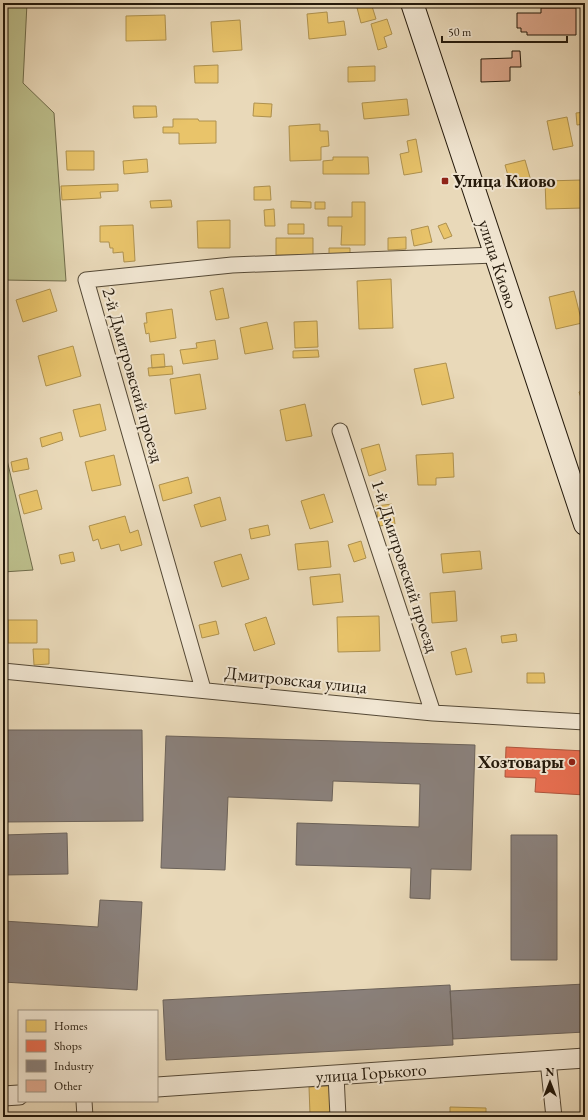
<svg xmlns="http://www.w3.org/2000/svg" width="588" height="1120" viewBox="0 0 588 1120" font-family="'EB Garamond',serif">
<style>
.green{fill:#bcbe8b;stroke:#706c4b}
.homes{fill:#e9c46a;stroke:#ae914e}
.shops{fill:#e76f51;stroke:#ac553c}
.industry{fill:#8a817c;stroke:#6b625a}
.building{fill:#dda88d;stroke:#24190b}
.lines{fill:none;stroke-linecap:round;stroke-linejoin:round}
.minor-casing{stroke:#554936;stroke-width:17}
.tertiary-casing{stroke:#554936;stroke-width:21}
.secondary-casing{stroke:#24190b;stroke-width:24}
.minor{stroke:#f1e6d2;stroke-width:15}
.tertiary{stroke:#f1e6d2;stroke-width:19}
.secondary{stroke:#f1e6d2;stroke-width:22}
.poi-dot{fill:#8f2418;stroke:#f1e6d2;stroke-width:1.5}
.labels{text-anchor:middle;stroke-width:4;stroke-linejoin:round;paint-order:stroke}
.poi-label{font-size:18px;font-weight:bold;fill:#24190b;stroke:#f1e6d2;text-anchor:start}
.street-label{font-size:18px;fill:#24190b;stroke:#f1e6d2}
</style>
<rect width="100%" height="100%" fill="#e9d9b9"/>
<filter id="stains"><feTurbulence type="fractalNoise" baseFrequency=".005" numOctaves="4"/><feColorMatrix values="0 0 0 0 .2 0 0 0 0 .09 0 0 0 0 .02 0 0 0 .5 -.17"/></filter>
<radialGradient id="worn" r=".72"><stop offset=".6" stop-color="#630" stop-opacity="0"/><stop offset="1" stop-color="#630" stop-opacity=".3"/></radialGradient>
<path class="green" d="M3,3H27L23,83L54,113L66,281L3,280Z
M3,443L33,570L3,572Z"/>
<path class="homes" d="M360,3H371L376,19L361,23L356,4Z
M327,12L328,23L344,21L346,35L309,39L307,14Z
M165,15L166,40L126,41V16Z
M387,19L392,34L384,37L387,47L378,50L371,24Z
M240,20L242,50L213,52L211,22Z
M218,65V83H195L194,66Z
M375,66V81L348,82V67Z
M407,99L409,115L364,119L362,103Z
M254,103L272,104L271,117L253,116Z
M133,106H156L157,117L134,118Z
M585,112V124L577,125L576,113Z
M567,117L573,146L553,150L547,121Z
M173,119H198L199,121H216V143L179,144V133H163V127H173Z
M320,124V131H328L329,146L321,147V160L290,161L289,126Z
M416,139L422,172L404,175L400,154L409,152L407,141Z
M66,151H94V170H67Z
M333,157H368L369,174H323V161L333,160Z
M147,159L148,172L124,174L123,161Z
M525,160L531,181L511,186L505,165Z
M582,180L583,208L546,209L545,181Z
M118,184V191L100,192L101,198L62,200L61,186Z
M270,186L271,200H254V187Z
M171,200L172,207L151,208L150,201Z
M291,201L311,202V208H291Z
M315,202H325V209H315Z
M352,202H365V245H341L342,226H328V217H352Z
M274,209L275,226H265L264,210Z
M230,220V248H198L197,221Z
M446,223L452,236L444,239L438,226Z
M288,224H304V234H288Z
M133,225L135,261L124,262L123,252L113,253V248H110L109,242H100V226Z
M428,226L432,242L414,246L411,230Z
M406,237V249L388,250V238Z
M276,238H313V255H276Z
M329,248H350V254L329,255Z
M391,279L393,328L359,329L357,281Z
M223,288L229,318L216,320L210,291Z
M50,289L57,311L23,322L16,300Z
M574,291L582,323L556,329L549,297Z
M172,309L176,338L150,342L149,333L146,334L144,323H147L146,313Z
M317,321L318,347L295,348L294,322Z
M267,322L273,349L245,354L240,328Z
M215,340L218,359L183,364L180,350L197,348L196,343Z
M73,346L81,376L46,386L38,356Z
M318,350L319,357L293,358V351Z
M164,354L165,367L152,368L151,355Z
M446,363L454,398L422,405L414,369Z
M172,366L173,374L149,376L148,368Z
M200,374L206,409L175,414L170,379Z
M585,390V404H583L579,392Z
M100,404L106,430L80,437L73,410Z
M305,404L312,436L286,441L280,410Z
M61,432L63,440L42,447L40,438Z
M379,444L386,470L369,476L361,449Z
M453,453L454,477L436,478V485H418L416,455Z
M114,455L121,485L92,491L85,462Z
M27,458L29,469L13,472L11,462Z
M188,477L192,493L163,501L159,485Z
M37,490L42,509L24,514L19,495Z
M324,494L333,522L310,529L301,501Z
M220,497L226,520L201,527L194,505Z
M392,504L395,524L379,526L376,506Z
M125,516L130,533L138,530L142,545L121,551L119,544L101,549L98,539L93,541L89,526Z
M268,525L270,535L251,539L249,529Z
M328,541L331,567L298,570L295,544Z
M361,541L366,558L354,562L348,545Z
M480,551L482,569L443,573L441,554Z
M73,552L75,561L61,564L59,555Z
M241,554L249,579L222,587L214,562Z
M340,574L343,602L313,605L310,577Z
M455,591L457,621L432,623L430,593Z
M379,616L380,651L338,652L337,617Z
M266,617L275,644L254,651L245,624Z
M8,620H37V643H8Z
M216,621L219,634L202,638L199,625Z
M516,634L517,641L502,643L501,636Z
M466,648L472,672L456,675L451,652Z
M33,649H49V664L34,665Z
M527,673H544L545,683H527Z
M331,1086L333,1112L310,1114L309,1087Z
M450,1107L486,1108V1117H450Z
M368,1114H411V1117H368Z"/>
<path class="shops" d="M506,747L585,751V795L535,792L536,778L505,777Z"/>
<path class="industry" d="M3,730H142L143,821L3,822Z
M166,736L475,745L471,870L431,869L430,899L410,898L411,868L296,865L297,823L419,827L420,784L333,781L332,801L228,797L225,870L161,868Z
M67,833L68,874L3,875V835Z
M511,835H557V960H511Z
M100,900L142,902L137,990L3,982V921L98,927Z
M585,984V1032L453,1039L450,991Z
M450,985L453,1045L166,1060L163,1000Z"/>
<path class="building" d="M541,8H576V35H527V32H521V28H517V13H541Z
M512,51H520L521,67H510V81L481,82V59L512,58Z"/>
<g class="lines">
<defs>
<path id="minor" d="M340,431L433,713
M3,671L433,713L585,722
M203,689L86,280L232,265L495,255
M548,1061L554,1117
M336,1075L338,1117
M84,1101L85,1117"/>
<path id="tertiary" d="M157,1087L585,1058
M3,1096L19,1095"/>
<path id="secondary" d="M412,3L585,524"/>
</defs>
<use href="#minor" class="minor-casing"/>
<use href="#tertiary" class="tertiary-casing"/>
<use href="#secondary" class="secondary-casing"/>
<use href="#minor" class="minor"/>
<use href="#tertiary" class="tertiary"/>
<use href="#secondary" class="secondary"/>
</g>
<g class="poi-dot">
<rect x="441" y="177" width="8" height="8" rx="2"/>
<circle cx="572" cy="762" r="4"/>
</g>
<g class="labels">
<g class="poi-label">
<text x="453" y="187">Улица Киово</text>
<text x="564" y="768" text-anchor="end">Хозтовары</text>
</g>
<g class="street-label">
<text transform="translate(498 264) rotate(72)" y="6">улица Киово</text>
<text transform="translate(133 375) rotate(74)" y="6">2-й Дмитровский проезд</text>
<text transform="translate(405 566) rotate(72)" y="6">1-й Дмитровский проезд</text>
<text transform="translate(296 680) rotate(6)" y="6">Дмитровская улица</text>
<text transform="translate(371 1073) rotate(-4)" y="6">улица Горького</text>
</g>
</g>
<rect width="588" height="1120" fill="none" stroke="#e9d9b9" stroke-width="16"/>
<rect x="4" y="4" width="580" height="1112" fill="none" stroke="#24190b" stroke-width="2"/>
<rect x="8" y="8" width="572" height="1104" fill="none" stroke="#24190b"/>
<rect x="18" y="1010" width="140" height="92" fill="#f1e6d2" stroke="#9f9482"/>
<rect x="26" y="1020" width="20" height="12" fill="#e9c46a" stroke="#9f9482"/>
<text x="54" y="1030" font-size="12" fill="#24190b">Homes</text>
<rect x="26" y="1040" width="20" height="12" fill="#e76f51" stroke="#9f9482"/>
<text x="54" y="1050" font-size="12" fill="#24190b">Shops</text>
<rect x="26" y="1060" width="20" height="12" fill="#8a817c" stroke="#9f9482"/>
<text x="54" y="1070" font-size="12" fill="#24190b">Industry</text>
<rect x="26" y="1080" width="20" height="12" fill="#dda88d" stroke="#9f9482"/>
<text x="54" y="1090" font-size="12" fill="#24190b">Other</text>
<g transform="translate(550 1082)" stroke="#f1e6d2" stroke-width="3" paint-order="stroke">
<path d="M0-3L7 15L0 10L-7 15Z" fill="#24190b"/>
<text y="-6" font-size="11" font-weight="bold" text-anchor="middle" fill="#24190b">N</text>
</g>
<path d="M442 36v6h125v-6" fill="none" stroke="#24190b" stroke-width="2"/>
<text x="448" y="36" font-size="12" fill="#24190b" stroke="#f1e6d2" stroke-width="3" paint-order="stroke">50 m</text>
<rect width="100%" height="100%" filter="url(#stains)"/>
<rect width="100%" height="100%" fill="url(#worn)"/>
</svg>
